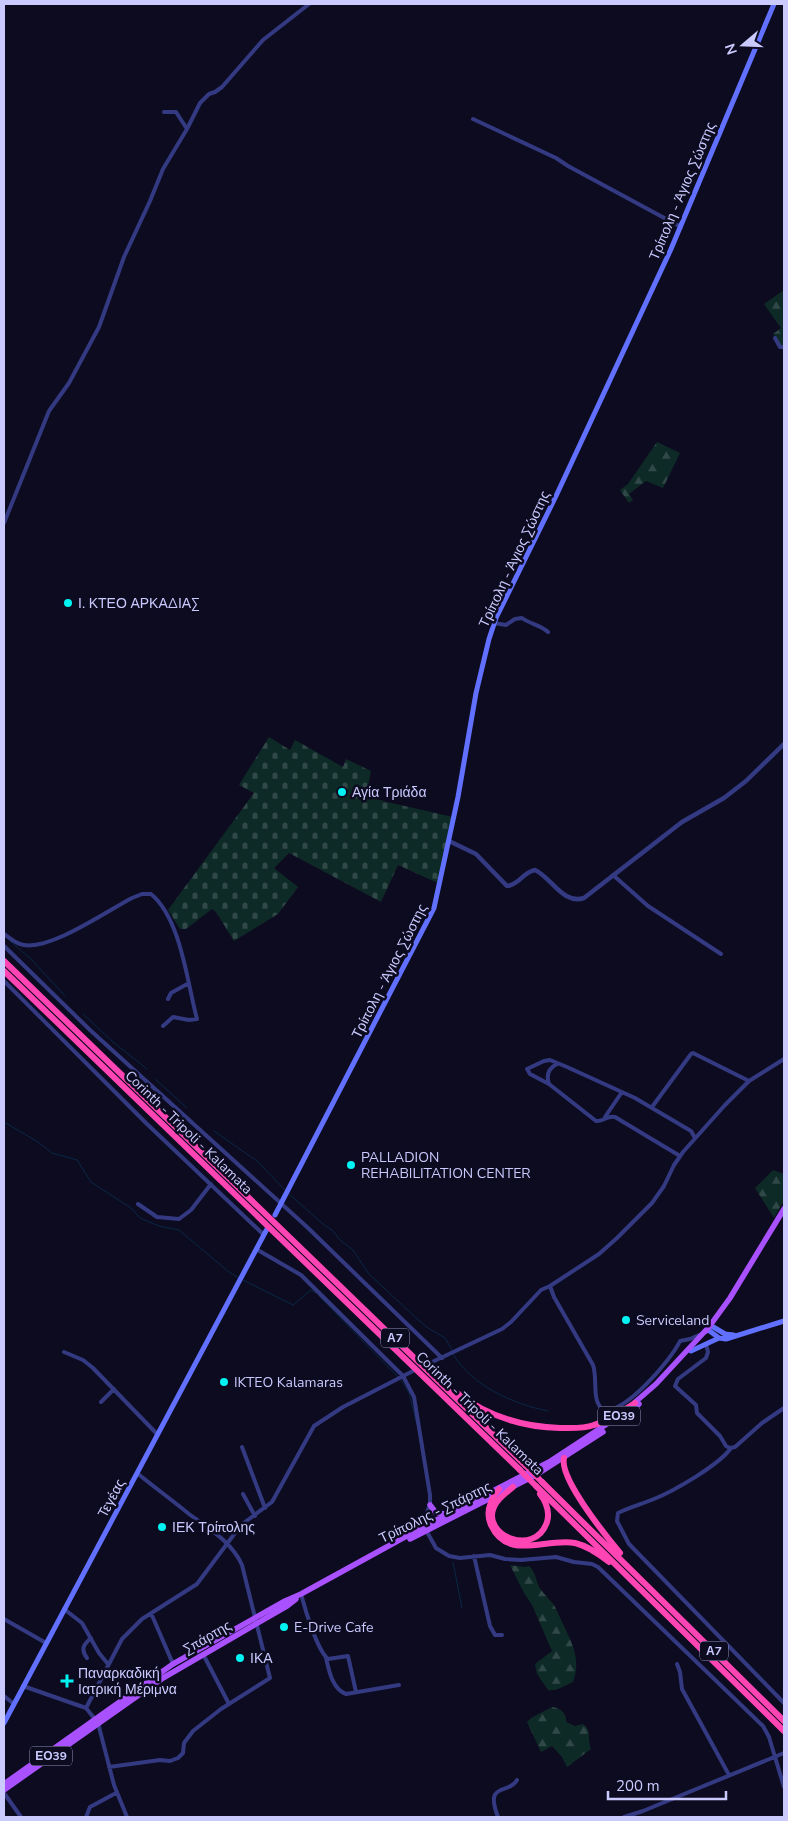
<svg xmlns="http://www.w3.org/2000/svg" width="788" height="1821" viewBox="0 0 788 1821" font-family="'Nunito Sans',sans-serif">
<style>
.forest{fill:url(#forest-firs)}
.cemetery{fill:url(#cemetery-stones)}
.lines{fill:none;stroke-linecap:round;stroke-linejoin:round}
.stream{stroke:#092846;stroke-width:1}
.minor{stroke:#343a82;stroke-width:4}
.tertiary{stroke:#343a82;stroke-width:4.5}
.secondary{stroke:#6170ff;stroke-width:5}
.primary{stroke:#aa51ff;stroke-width:5.5}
.motorway{stroke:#ff45b4;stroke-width:6}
.motorway-bridge{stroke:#ff45b4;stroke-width:6}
.poi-dot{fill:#00f5f2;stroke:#0d0b20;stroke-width:2}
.labels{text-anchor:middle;stroke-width:5;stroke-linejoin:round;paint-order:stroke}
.shield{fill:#0d0b20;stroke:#9191bc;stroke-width:1}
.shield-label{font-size:12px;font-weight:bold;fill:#cacaff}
.street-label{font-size:14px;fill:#cacaff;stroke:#0d0b20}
.poi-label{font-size:14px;fill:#cacaff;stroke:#0d0b20;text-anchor:start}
</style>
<defs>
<pattern id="forest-firs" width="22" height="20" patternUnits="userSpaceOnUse" patternTransform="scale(1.25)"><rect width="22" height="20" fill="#0e2a26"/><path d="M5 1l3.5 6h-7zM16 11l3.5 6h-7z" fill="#304847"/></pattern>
<pattern id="cemetery-stones" width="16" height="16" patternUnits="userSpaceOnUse" patternTransform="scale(1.25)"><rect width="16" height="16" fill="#0e2a26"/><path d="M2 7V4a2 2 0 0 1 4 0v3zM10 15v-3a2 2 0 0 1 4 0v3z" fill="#304847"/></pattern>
</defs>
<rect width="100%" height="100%" fill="#0d0b20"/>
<path class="forest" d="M784,290V344L782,346L773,334L781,328L764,304Z
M657,442L680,453L663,488L646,481L629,494L633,500L629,503L620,490L628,484Z
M773,1170L784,1174V1200L774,1218L755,1188Z
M510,1565L525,1567L529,1566C535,1571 536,1580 539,1587C543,1593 549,1599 554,1605C558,1612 560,1619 564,1626C573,1645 581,1661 573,1682C566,1685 555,1692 548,1690L537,1674L535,1664L552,1651L532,1605L524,1593Z
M552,1707C561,1708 567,1714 566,1722L575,1726L583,1724C592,1730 587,1739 591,1749L567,1767L562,1757L552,1746L541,1752L527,1722L531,1718Z"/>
<path class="cemetery" d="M269,737L290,750L295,740L343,767L346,759L371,771L366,796L387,802L453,817L440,884L398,865L381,902L289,853L274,868L298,887L278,914L234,941L216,912L212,909L186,929H180L168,910L254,793L239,785Z"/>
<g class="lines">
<path class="stream" d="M10,941L30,958L65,996
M83,1014L113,1042L147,1069
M155,1079L187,1108
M4,1122L38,1142L52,1153L77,1160L91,1182L131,1208L140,1218L159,1226L179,1230L229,1272L239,1278
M214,1131L257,1161L286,1191
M289,1194L323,1224L332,1230L341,1241L353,1250L368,1273L416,1318L428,1328L445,1338L452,1350
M243,1280L293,1305L311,1290L316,1293
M319,1296L398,1377
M453,1354C472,1386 513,1404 548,1411
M401,1380L409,1393L417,1425
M453,1562L462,1608"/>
<path class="minor" d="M164,112H176L187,129
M473,119L556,158L568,166L681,227
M775,338L780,347H784
M4,523L49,411L69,383L99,327L124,257L150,201L163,169L187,129L200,103L209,94L215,92L222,87L263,40L309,4
M494,623L506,625L515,619L522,618C530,624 541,625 548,632
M613,875L648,906L721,954
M4,934C10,938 16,944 24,945C51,950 107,911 132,898L142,894H151C181,919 187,982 197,1019L189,1020L173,1017L163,1026
M4,946L90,1030L307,1227L442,1358
M4,981L147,1124L264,1235
M168,999L171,993L189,983
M549,1084C546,1075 549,1068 557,1064
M652,1107L691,1054L693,1053L749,1081
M605,1117L622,1092
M680,1156L615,1117C607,1115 603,1122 596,1121L549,1084L530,1074L527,1069L544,1061L550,1060L567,1067L635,1098L691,1131L695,1138
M138,1204L157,1217L179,1219L191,1210L211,1184
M256,1249L301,1275L403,1376L414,1397L430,1495V1505L422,1523L436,1548L449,1556L460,1558L490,1555L505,1559L521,1560L556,1557L574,1562L592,1564L598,1567L763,1726L769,1737L784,1787
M550,1286L554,1297L593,1365C598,1380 591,1400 603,1410C625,1414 671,1360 680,1341L690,1339L699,1335
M706,1344L708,1352L706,1358L678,1379L675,1386L696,1405L697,1413L720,1436L726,1446L730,1448L735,1447L762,1423L784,1408
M64,1352L83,1360L93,1368L157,1434
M430,1363L502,1329L511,1322L541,1290L550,1286L599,1254L617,1238L652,1203L664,1186L674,1165L683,1152L725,1105L749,1081L784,1059
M101,1402L114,1389
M242,1447L265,1508
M731,1448C719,1465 674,1491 654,1499C642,1504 630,1507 618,1513L617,1521L629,1544L784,1703
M243,1494L255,1516
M474,1556L490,1626L495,1635H502
M301,1594C305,1609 317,1650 328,1659L348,1656L356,1692
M64,1609L82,1623L99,1653L108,1664
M151,1613L173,1664
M4,1619L46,1643
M203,1654L229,1704
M87,1658C80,1649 84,1644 91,1638
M326,1658C329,1670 332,1689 346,1694L399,1685
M677,1664L680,1672L682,1689L729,1775
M23,1686L86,1708L98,1723L114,1785L127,1817
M4,1696L14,1704
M86,1708L122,1639L142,1619L197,1584L241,1525L272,1502L314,1426L343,1407L413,1371
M109,1767L160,1760L170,1761L178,1758L183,1753L184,1743L193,1731L221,1709L270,1678L242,1565C232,1542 208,1528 189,1514C172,1500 154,1487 137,1473
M4,1793L21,1817
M86,1817L90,1807L116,1793
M498,1817C484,1781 509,1795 517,1780
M624,1817L643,1811L784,1753"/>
<path class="tertiary" d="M449,841L476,854L507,886C519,885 523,872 535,870C552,878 563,905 584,898L682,822L724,798L746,781L784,744"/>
<path class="secondary" d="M275,1215L434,908L458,797L476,693L489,639L496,618L556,496L671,249L774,4
M710,1325L725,1334L734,1335
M707,1329L719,1338L726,1339L784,1321
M691,1351L719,1338
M4,1723L267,1229"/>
<path class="primary" d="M706,1331L730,1298L784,1209
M633,1404L656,1384L707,1329
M615,1423L639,1404
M430,1505L436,1513L446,1514
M410,1539L536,1475L603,1432
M4,1784L173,1664L285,1601L301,1594L423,1527L549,1462L616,1418
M4,1790L163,1678L287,1606L296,1599"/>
<path class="motorway" d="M4,961L526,1466
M4,971L520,1470
M456,1392C487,1416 520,1427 560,1428C571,1428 583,1429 594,1425C609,1421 622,1411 635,1403
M564,1458C559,1478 606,1536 620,1553
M542,1482L784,1721
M536,1486L784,1731
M513,1487C506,1493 497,1499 494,1507C481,1535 535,1558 547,1522C550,1512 546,1502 540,1494
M499,1489C491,1499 485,1512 491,1525C508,1562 546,1537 575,1543C588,1546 599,1554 609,1562"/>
<path class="motorway-bridge" d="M526,1466L542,1482
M520,1470L536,1486"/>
</g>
<g class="poi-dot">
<circle cx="68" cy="603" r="5"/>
<circle cx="342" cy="792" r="5"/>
<circle cx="351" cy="1165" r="5"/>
<circle cx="626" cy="1320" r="5"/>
<circle cx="224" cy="1382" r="5"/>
<circle cx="162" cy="1527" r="5"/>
<circle cx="284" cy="1627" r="5"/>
<circle cx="240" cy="1658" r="5"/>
<path d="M64.5 1673.5h5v5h5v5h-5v5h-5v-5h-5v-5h5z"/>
</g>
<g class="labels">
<g class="shield">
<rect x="381" y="1328.5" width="28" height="19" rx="4"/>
<rect x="598" y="1406.5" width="42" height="19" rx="4"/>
<rect x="700" y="1641.5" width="28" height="19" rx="4"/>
<rect x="30" y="1746.5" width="42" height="19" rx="4"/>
</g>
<g class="shield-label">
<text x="395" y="1342">Α7</text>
<text x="619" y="1420">ΕΟ39</text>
<text x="714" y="1655">Α7</text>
<text x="51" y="1760">ΕΟ39</text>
</g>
<g class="street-label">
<text transform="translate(682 191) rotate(-67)" y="5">Τρίπολη - Άγιος Σώστης</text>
<text transform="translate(514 559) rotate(-65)" y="5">Τρίπολη - Άγιος Σώστης</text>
<text transform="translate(389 971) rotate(-63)" y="5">Τρίπολη - Άγιος Σώστης</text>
<text transform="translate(189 1132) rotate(44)" y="5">Corinth - Tripoli - Kalamata</text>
<text transform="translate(480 1413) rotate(44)" y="5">Corinth - Tripoli - Kalamata</text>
<text transform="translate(111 1498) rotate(-62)" y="5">Τεγέας</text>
<text transform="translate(435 1512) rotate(-26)" y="5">Τρίπολης - Σπάρτης</text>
<text transform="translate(207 1637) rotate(-30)" y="5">Σπάρτης</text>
</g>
<g class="poi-label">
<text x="78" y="608">Ι. ΚΤΕΟ ΑΡΚΑΔΙΑΣ</text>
<text x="352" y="797">Αγία Τριάδα</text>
<text x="361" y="1162">PALLADION<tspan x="361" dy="16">REHABILITATION CENTER</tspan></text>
<text x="636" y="1325">Serviceland</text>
<text x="234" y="1387">IKTEO Kalamaras</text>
<text x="172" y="1532">ΙΕΚ Τρίπολης</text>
<text x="294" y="1632">E-Drive Cafe</text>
<text x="250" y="1663">ΙΚΑ</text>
<text x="78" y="1678">Παναρκαδική<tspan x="78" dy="16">Ιατρική Μέριμνα</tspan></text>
</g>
</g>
<rect width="788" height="1821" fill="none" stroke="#cacaff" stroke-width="10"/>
<g transform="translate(743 45) rotate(251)" stroke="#0d0b20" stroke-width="4" paint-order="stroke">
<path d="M0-4L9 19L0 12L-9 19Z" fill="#cacaff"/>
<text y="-8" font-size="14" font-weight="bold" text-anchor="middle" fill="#cacaff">N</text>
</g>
<path d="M608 1791v8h118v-8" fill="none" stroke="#cacaff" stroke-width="2.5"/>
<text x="616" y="1791" font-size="15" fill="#cacaff" stroke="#0d0b20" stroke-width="4" paint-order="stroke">200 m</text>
</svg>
